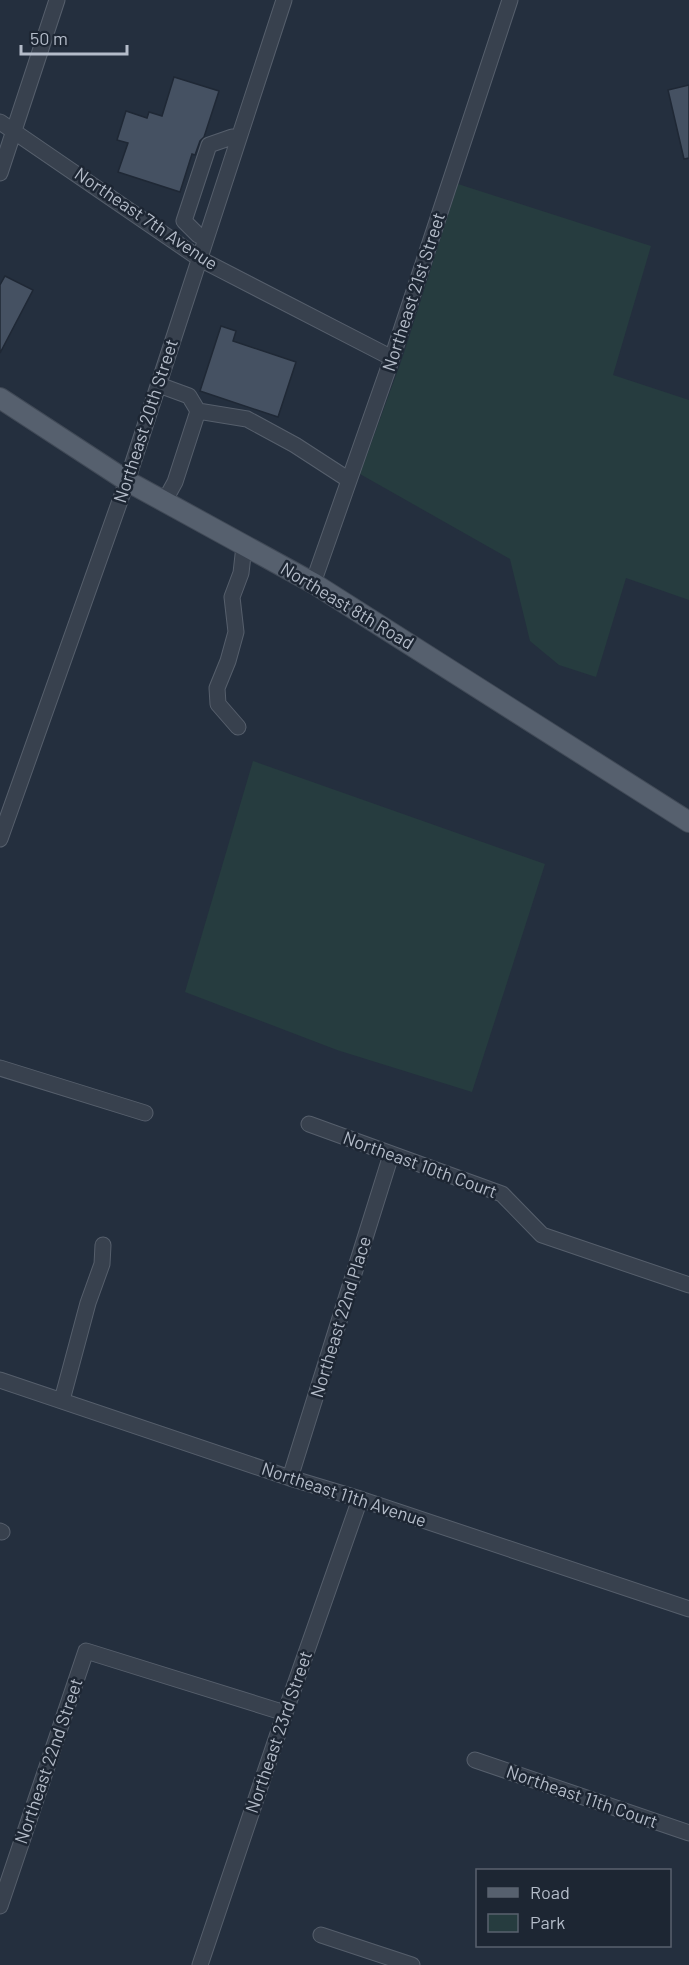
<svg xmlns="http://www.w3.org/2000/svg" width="689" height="1965" viewBox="0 0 689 1965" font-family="Barlow,sans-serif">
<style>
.green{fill:#263c3f}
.building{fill:#455162;stroke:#1f2835;stroke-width:1.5}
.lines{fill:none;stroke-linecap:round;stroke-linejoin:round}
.minor-casing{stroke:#565f6c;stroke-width:17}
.major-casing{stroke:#414a57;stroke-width:22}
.minor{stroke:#38414e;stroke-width:15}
.major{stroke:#56606e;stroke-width:20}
.labels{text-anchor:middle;stroke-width:5;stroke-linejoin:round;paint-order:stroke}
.street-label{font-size:18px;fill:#b4bcc9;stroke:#1d2633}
</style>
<rect width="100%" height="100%" fill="#242f3e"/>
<path class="green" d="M458,184L651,246L613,375L689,400V600L626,578L596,677L559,665L530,641L510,559L360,474L403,356Z
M253,761L545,864L472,1092L337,1050L185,992Z"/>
<path class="building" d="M174,77L219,91L204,137L200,141L195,155L192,154L180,192L118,172L128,143L117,140L126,111L147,118L149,112L162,116Z
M689,85V158L684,159L668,90Z
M5,276L33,290L0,353V285Z
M221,326L236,331L233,341L296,362L278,417L200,391Z"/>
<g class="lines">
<defs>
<path id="minor" d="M0,122L200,259L392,358
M0,173L57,0
M206,239L198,235L184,221L209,145L232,137L239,138
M159,385L189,396L198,411L175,482L164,502
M198,411L247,419L295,445L349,480
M313,583L392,358L510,0
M238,727L218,704L217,688L228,661L236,632L232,597L241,573L244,546
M0,839L127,481L284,0
M0,1068L145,1113
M309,1124L502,1194L542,1235L689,1285
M0,1380L290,1478L360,1499L689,1609
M62,1400L88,1303L102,1264L103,1245
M290,1478L391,1155
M0,1531L2,1532
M475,1760L689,1833
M0,1906L86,1651L285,1713
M321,1935L412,1965
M200,1965L285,1713L360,1499"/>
<path id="major" d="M0,398L127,481L313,583L689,822"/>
</defs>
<use href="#minor" class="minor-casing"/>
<use href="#major" class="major-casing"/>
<use href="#minor" class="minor"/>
<use href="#major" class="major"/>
</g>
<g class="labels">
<g class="street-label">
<text transform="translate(146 219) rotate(34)" y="6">Northeast 7th Avenue</text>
<text transform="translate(414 292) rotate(-72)" y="6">Northeast 21st Street</text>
<text transform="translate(146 421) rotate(-72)" y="6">Northeast 20th Street</text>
<text transform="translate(347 606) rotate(31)" y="6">Northeast 8th Road</text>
<text transform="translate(420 1165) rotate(20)" y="6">Northeast 10th Court</text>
<text transform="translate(341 1317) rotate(-73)" y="6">Northeast 22nd Place</text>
<text transform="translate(344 1495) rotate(18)" y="6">Northeast 11th Avenue</text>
<text transform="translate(279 1732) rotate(-71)" y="6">Northeast 23rd Street</text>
<text transform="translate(49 1761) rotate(-71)" y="6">Northeast 22nd Street</text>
<text transform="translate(582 1797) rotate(19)" y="6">Northeast 11th Court</text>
</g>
</g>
<rect x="476" y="1869" width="195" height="78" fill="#1d2633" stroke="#59626f" stroke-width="1.5"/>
<rect x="488" y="1888" width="30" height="9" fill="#56606e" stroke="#59626f" stroke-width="1.5"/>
<text x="530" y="1899" font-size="18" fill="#b4bcc9">Road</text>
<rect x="488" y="1914" width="30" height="18" fill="#263c3f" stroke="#59626f" stroke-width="1.5"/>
<text x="530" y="1929" font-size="18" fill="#b4bcc9">Park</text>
<path d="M21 45v9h106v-9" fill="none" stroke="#b4bcc9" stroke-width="3"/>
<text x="30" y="45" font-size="18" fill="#b4bcc9" stroke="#1d2633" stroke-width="4.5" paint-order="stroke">50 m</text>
</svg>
